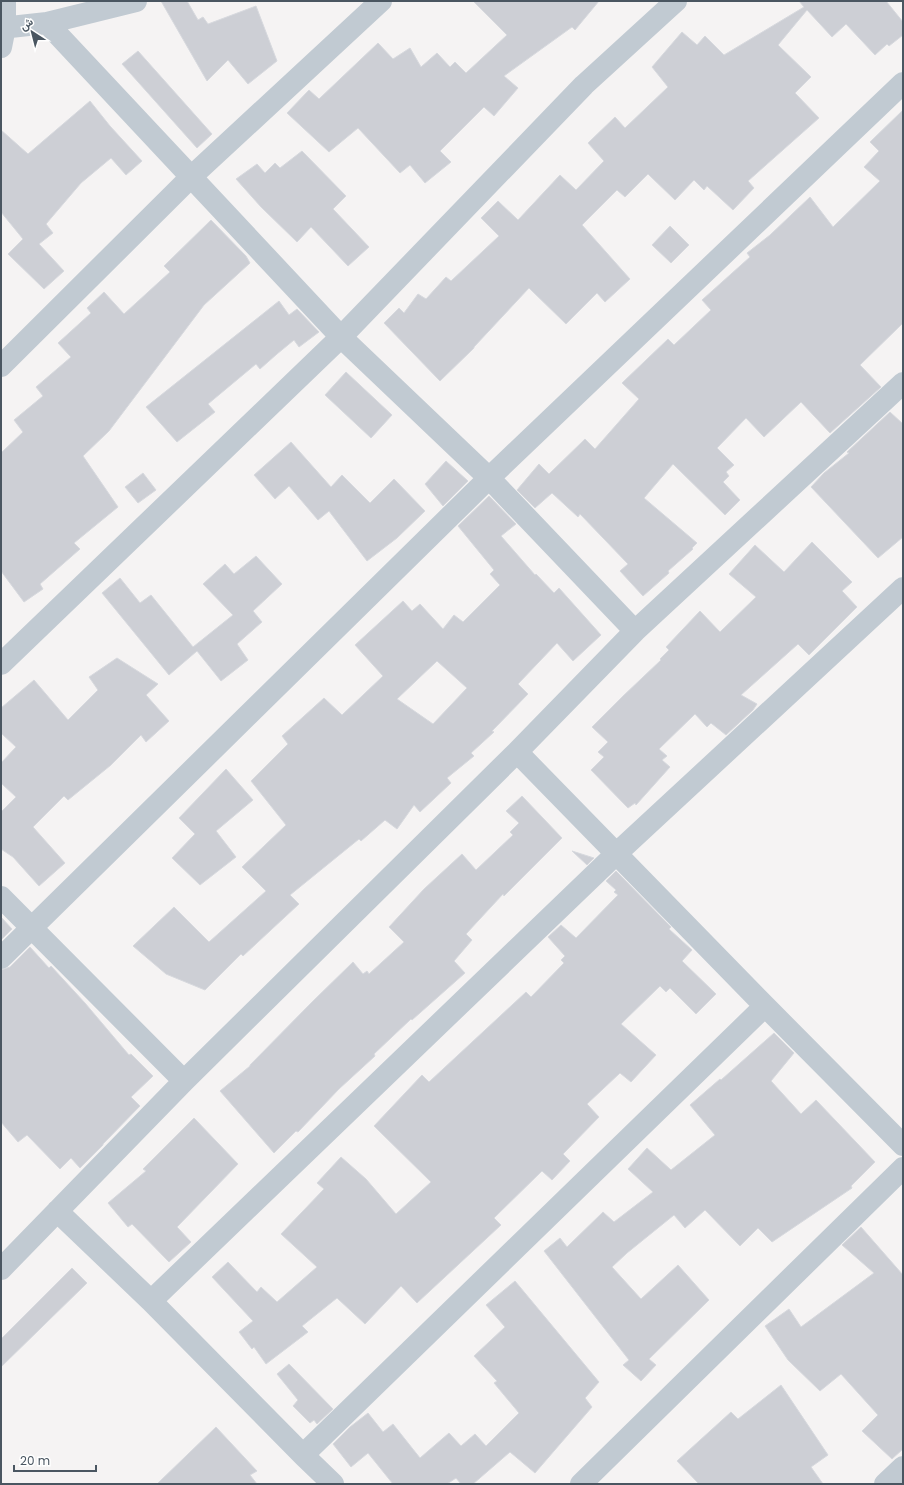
<svg xmlns="http://www.w3.org/2000/svg" width="904" height="1485" viewBox="0 0 904 1485" font-family="Poppins,Vazirmatn,sans-serif">
<style>
.building{fill:#cdcfd5;stroke:#d7d9de;fill-rule:evenodd}
.lines{fill:none;stroke-linecap:round;stroke-linejoin:round}
.minor{stroke:#c1cad2;stroke-width:22}
</style>
<rect width="100%" height="100%" fill="#f5f3f3"/>
<path class="building" d="M161,1H187L198,20L203,17L208,24L256,6L277,61L248,84L228,60L207,81Z
M473,1H599L575,30L572,27L504,76L518,88L494,116L484,107L440,151L451,162L425,183L410,165L400,173L358,128L329,152L287,113L309,90L319,99L378,43L393,59L410,48L421,67L437,53L450,67L455,62L466,73L507,35Z
M799,1H886L903,22V35L889,46L887,44L875,55L846,24L832,37L807,10L778,45L811,77L795,93L819,118L748,181L754,188L733,210L707,186L704,190L694,180L675,200L648,174L625,197L617,190L582,225L630,279L605,302L597,293L566,324L529,288L474,347V348L440,381L384,323L399,308L404,313L418,294L426,299L446,277L451,281L499,236L481,218L498,201L518,220L560,175L576,190L604,161L588,143L615,117L625,128L668,87L652,67L682,32L697,45L705,36L724,55L804,7Z
M138,51L212,134L197,148L122,64Z
M90,101L110,126L142,161L126,175L111,158L81,183L46,224L53,233L39,244L64,271L44,289L8,254L23,239L1,212V130L28,154Z
M903,110V323L860,365L881,387L830,433L801,402L764,437L746,418L717,448L734,465L726,472L729,476L723,482L740,500L725,515L673,464L644,498L697,543L692,548L693,549L668,571L669,573L643,596L620,571L628,564L580,514L578,517L552,493L535,508L517,490L539,464L549,474L585,439L595,449L639,399L622,383L668,339L674,345L711,310L702,300L750,257L747,253L770,235L810,197L833,227L880,181L864,167L879,151L870,142Z
M302,151L346,196L333,209L369,247L348,266L311,227L297,242L261,207L236,179L257,164L265,173L275,163L280,168Z
M211,220L246,256L250,263L204,305L109,431L83,456L118,507L74,543L80,549L40,584L43,589L24,602L1,571V453L23,432L14,420L43,396L36,387L71,357L58,343L91,313L87,308L104,292L124,314L170,272L164,266Z
M670,226L689,245L671,263L652,245Z
M279,301L289,315L297,309L319,332L299,347L294,340L277,354L260,369L256,364L208,404L215,412L177,442L146,407Z
M346,372L392,415L371,438L325,395Z
M890,412L903,424V537L878,558L811,487L824,473L849,453L847,452Z
M291,442L331,487L342,475L370,503L394,479L425,511L397,538L367,561L329,511L318,520L289,486L275,499L254,475Z
M446,461L468,481L443,506L425,484Z
M143,473L156,490L138,503L125,487Z
M489,496L516,524L501,536L535,575L536,574L554,593L559,588L601,635L573,661L557,643L518,684L528,694L492,731L494,732L471,753L474,756L447,778L451,783L420,812L414,805L397,829L385,820L361,841L359,839L290,895L299,904L243,956L241,954L205,990L166,974L133,946L174,907L209,942L266,891L242,867L286,825L251,781L288,744L282,736L324,698L342,715L383,676L355,645L403,601L412,611L420,604L443,629L454,615L463,622L500,585L490,574L494,570L458,526ZM437,661L467,688L433,724L397,699Z
M812,542L852,582L842,591L857,607L809,655L798,644L741,695L757,704L753,710L726,735L711,723L707,727L695,714L659,749L667,756L662,760L670,767L636,805L635,803L628,808L591,770L604,757L598,752L608,742L592,727L622,697L661,660L660,659L669,650L666,647L700,611L720,632L756,597L729,574L755,545L784,572Z
M256,556L282,584L253,611L262,622L237,644L248,660L221,681L197,651L169,675L102,593L120,578L140,603L151,595L193,647L233,615L203,584L225,564L234,574Z
M117,658L158,684L146,695L169,721L146,742L141,735L111,765L68,800L64,796L33,827L65,863L39,886L13,857L1,849V812L16,797L1,783V763L16,747L1,733V708L34,680L68,720L98,690L89,677Z
M226,769L253,800L216,831L236,857L200,885L172,858L195,834L179,818Z
M522,796L562,838L504,896L503,894L466,934L472,940L454,961L465,973L412,1020L411,1019L374,1054L375,1056L339,1089L298,1132L296,1131L274,1153L220,1091L250,1066V1065L312,1002L353,962L363,974L367,971L369,974L404,942L389,927L424,889L462,854L476,870L513,835L510,832L519,823L506,811Z
M572,851L594,858L587,865Z
M616,871L671,927L669,929L692,950L682,961L716,994L696,1014L670,988L666,992L660,986L621,1024L656,1055L631,1082L620,1073L587,1104L599,1117L563,1154L570,1161L552,1180L542,1171L494,1218L501,1225L417,1303L401,1286L365,1324L337,1298L302,1326L308,1332L266,1364L254,1347L252,1349L239,1332L253,1321L212,1277L228,1262L257,1292L261,1287L277,1302L317,1267L281,1234L324,1189L317,1183L341,1157L366,1179L396,1214L431,1182L374,1126L422,1075L429,1082L526,992L531,997L564,963L561,960L565,956L548,937L561,925L576,938L618,895L614,892L616,890L606,881Z
M1,917L12,929L1,940Z
M30,947L49,968L51,966L85,1003L129,1055L131,1054L153,1076L131,1097L140,1106L103,1144V1145L80,1168L71,1158L60,1169L27,1135L18,1142L1,1122V970L10,967Z
M774,1033L794,1053L771,1081L801,1114L816,1100L875,1162L851,1186L852,1188L772,1242L758,1228L740,1246L705,1210L685,1228L674,1215L627,1253L612,1267L641,1299L678,1265L709,1300L649,1359L656,1365L641,1381L623,1365L629,1360L544,1251L560,1238L567,1247L603,1212L614,1222L653,1192L628,1169L647,1148L671,1170L715,1135L690,1105L720,1079L721,1080Z
M194,1118L238,1164L177,1227L191,1242L169,1262L132,1224L128,1227L108,1203L146,1171L143,1169Z
M861,1227L903,1275V1449L892,1459L862,1431L878,1415L841,1374L820,1391L788,1360L765,1326L789,1309L801,1327L874,1273L842,1245Z
M72,1268L87,1283L1,1367V1339Z
M515,1281L599,1382L585,1398L592,1407L535,1473L510,1452L473,1484H461L456,1478L447,1484H393L368,1453L351,1467L333,1444L350,1427L368,1413L383,1432L393,1424L420,1458L449,1433L461,1446L475,1434L486,1446L519,1413L494,1383L497,1381L474,1356L505,1327L486,1305Z
M289,1364L333,1409L317,1424L314,1420L310,1423L293,1406L298,1400L277,1374Z
M781,1385L828,1455L811,1467L823,1484H699L677,1461L731,1412L738,1419Z
M216,1427L257,1471L250,1475L257,1484H157Z"/>
<g class="lines">
<path class="minor" d="M47,23L341,337L489,478L635,631
M1,28L47,23L136,1
M1,47L5,27V1
M1,366L191,177L381,1
M1,664L341,337L584,85L676,1
M517,752L765,1006L903,1145
M1,897L184,1081
M1,958L489,478L903,83
M57,1211L151,1301L303,1455L333,1484
M1,1269L184,1081L517,752L635,631L903,383
M151,1301L617,853L903,588
M303,1455L765,1006
M581,1484L903,1168
M885,1484L903,1467"/>
</g>
<rect width="904" height="1485" fill="none" stroke="#4a5661" stroke-width="4"/>
<g transform="translate(32 32) rotate(324)" stroke="#ffffff" stroke-width="3" paint-order="stroke">
<path d="M0-3L7 15L0 10L-7 15Z" fill="#4a5661"/>
<text y="-6" font-size="11" font-weight="bold" text-anchor="middle" fill="#4a5661">ش</text>
</g>
<path d="M14 1465v6h82v-6" fill="none" stroke="#4a5661" stroke-width="2"/>
<text x="20" y="1465" font-size="12" fill="#4a5661" stroke="#ffffff" stroke-width="3" paint-order="stroke">20 m</text>
</svg>
